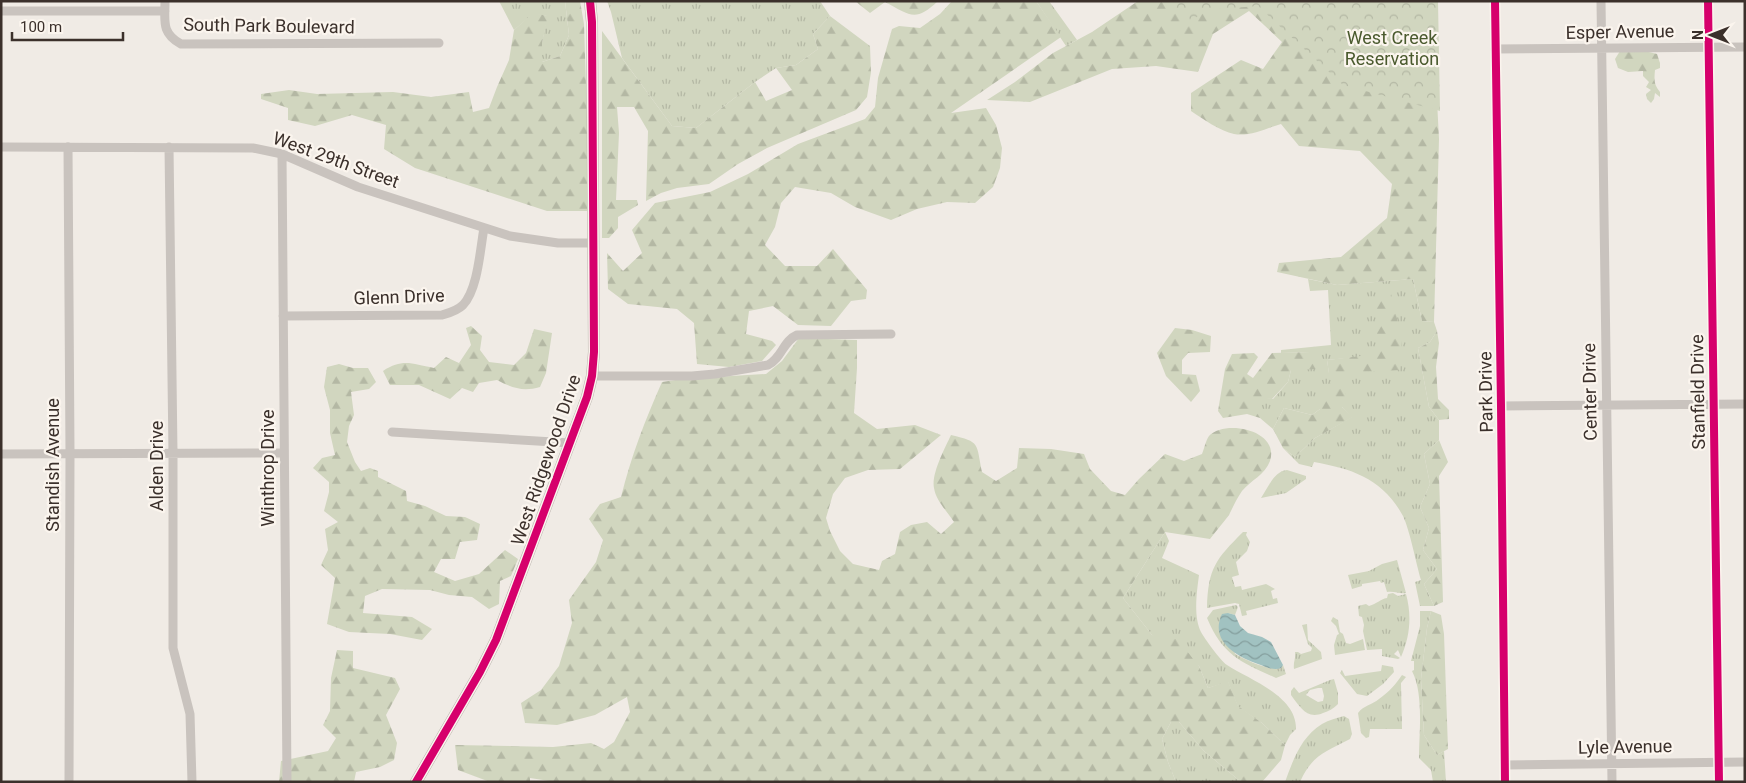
<svg xmlns="http://www.w3.org/2000/svg" width="1746" height="783" viewBox="0 0 1746 783" font-family="Roboto,sans-serif">
<style>
.grass{fill:url(#grass-tufts);fill-rule:evenodd}
.forest{fill:url(#forest-firs)}
.park{fill:url(#park-crowns)}
.water{fill:url(#water-waves)}
.lines{fill:none;stroke-linecap:round;stroke-linejoin:round}
.street{stroke:#c9c3be;stroke-width:9}
.secondary{stroke:#bab3ae;stroke-width:12}
.cycleway-casing{stroke:#fbf5ee;stroke-width:11}
.cycleway{stroke:#d6006c;stroke-width:8}
.labels{text-anchor:middle;stroke-width:4.5;stroke-linejoin:round;paint-order:stroke}
.street-label{font-size:18px;fill:#3b302b;stroke:#fbf5ee}
.park-label{font-size:18px;fill:#4a5a2e;stroke:#fbf5ee}
</style>
<defs>
<pattern id="grass-tufts" width="24" height="20" patternUnits="userSpaceOnUse" patternTransform="scale(1.25)"><rect width="24" height="20" fill="#d1d6bf"/><path d="M3 7l-1-3M5 7V3M7 7l1-3M15 17l-1-3M17 17v-4M19 17l1-3" fill="none" stroke="#b4b8a4"/></pattern>
<pattern id="forest-firs" width="22" height="20" patternUnits="userSpaceOnUse" patternTransform="scale(1.25)"><rect width="22" height="20" fill="#d1d6bf"/><path d="M5 1l3.5 6h-7zM16 11l3.5 6h-7z" fill="#b4b8a4"/></pattern>
<pattern id="park-crowns" width="20" height="18" patternUnits="userSpaceOnUse" patternTransform="scale(1.25)"><rect width="20" height="18" fill="#d1d6bf"/><path d="M2 6a3 3 0 1 1 6 0M12 15a3 3 0 1 1 6 0" fill="none" stroke="#b4b8a4"/></pattern>
<pattern id="water-waves" width="16" height="10" patternUnits="userSpaceOnUse" patternTransform="scale(1.25)"><rect width="16" height="10" fill="#a1c2c1"/><path d="M0 5q4-4 8 0t8 0" fill="none" stroke="#849e9d"/></pattern>
</defs>
<rect width="100%" height="100%" fill="#f0ebe5"/>
<path class="grass" d="M499,1H565L569,35L560,56L542,62V43L547,16L533,14L514,30Z
M607,1H820L830,16L813,34L818,49L796,65L776,68L755,82L696,128L672,126L622,58L611,12Z
M1036,1H1049L1077,40L1066,46Z
M1308,279L1337,285L1413,279L1422,321L1434,322L1437,331L1430,342L1418,348L1429,407L1439,420V440L1424,454L1430,484L1420,507L1429,528L1423,550L1437,569L1424,584L1434,606H1420L1415,582L1421,580C1416,563 1410,531 1403,516C1383,479 1353,469 1314,462L1312,467L1299,464L1283,448L1295,457L1315,438L1352,417L1342,407L1320,409L1312,415L1284,408L1273,429L1260,418V397L1273,399L1288,382L1291,370L1310,352L1281,353V350L1331,345L1328,290L1310,291ZM1379,355L1329,373L1327,360Z
M1287,470L1306,476V479L1286,493L1261,498C1268,488 1274,471 1287,470Z
M1165,532L1169,541L1162,558L1199,575C1197,591 1193,616 1201,632C1205,639 1220,660 1227,665C1250,680 1297,696 1296,729L1290,735L1285,745L1262,723L1238,707L1228,682L1208,688L1199,666L1152,635L1123,598Z
M1243,532H1247L1246,535L1250,542L1247,551L1236,562L1239,575L1232,577L1235,587L1241,586L1242,590L1266,584L1275,589L1271,591L1273,599L1277,598L1278,603L1246,611L1247,615L1242,616L1239,604L1235,603L1207,608C1208,568 1216,559 1243,532Z
M1397,560L1406,593C1399,594 1395,591 1387,592L1384,582L1381,583L1380,581L1362,584V586L1352,589L1348,575L1369,571L1382,564Z
M1393,593L1398,596L1406,594C1412,616 1410,636 1401,657L1398,650L1394,654L1400,658L1398,659L1382,656V649L1367,650L1363,631L1364,625L1362,617L1359,616L1358,606L1366,604L1369,606C1377,604 1380,599 1387,598L1388,594Z
M1236,605L1238,607L1235,615L1228,613L1235,654C1249,661 1265,670 1281,668L1283,665L1286,674L1276,678C1241,662 1223,656 1207,618L1213,610Z
M1420,611H1431L1427,628L1421,679L1424,735L1437,755L1444,751L1446,782H1433L1431,770L1419,758C1419,733 1424,694 1412,671L1414,670V661H1411L1420,626Z
M1333,617L1338,620L1340,632L1343,634L1346,643L1350,644L1363,639L1365,650L1335,655L1334,645L1337,635L1339,634L1336,626L1331,621Z
M1307,624L1308,640L1321,652L1322,659L1294,669C1293,662 1296,659 1295,652H1298L1301,654L1311,651L1312,648L1308,644L1302,625Z
M1382,665L1393,667L1394,672L1383,684L1367,696L1357,694L1340,673L1342,670L1345,676L1381,671Z
M1402,675L1406,677L1401,683L1402,729H1370L1369,737L1366,738L1361,733L1358,713C1364,705 1372,705 1379,699C1389,692 1396,684 1402,675Z
M1330,680L1334,679L1338,693V704C1333,709 1329,711 1323,713C1307,720 1300,707 1291,695V691L1294,687L1299,693ZM1318,688H1322L1324,696L1323,701L1318,702L1306,695L1310,690Z
M1344,716L1349,719L1352,734L1350,739C1325,752 1312,755 1300,782H1285C1293,760 1301,737 1322,724C1329,720 1337,718 1344,716Z
M1171,722H1179L1204,751L1241,782H1176L1168,762L1162,739Z"/>
<path class="forest" d="M565,1H580L584,24L590,211H547L415,168L384,149L386,125L352,115L315,126L288,120V108L261,99V94L289,90L317,94L393,92L431,97L469,92L473,112L489,108L497,87L509,60L514,30L533,13L548,16L542,43V62L560,56L569,35Z
M855,1H938C915,23 910,15 885,2L870,13Z
M952,1H1036L1061,37L951,113L986,108L996,125L1002,148L1000,168L993,187L975,203L947,202L917,209L891,220L855,207L831,193L795,187L781,203L775,227L765,245L785,266H817L833,249L867,290L866,299L851,301L831,326L798,325L773,306L749,311L746,334L772,341L776,345L762,361L729,367L697,364L694,323L677,309L628,304L608,289L607,253L623,271L642,253L632,230L655,203L710,192L748,174L798,144L865,119L875,107L878,78L892,29L899,26L920,28L940,14Z
M1138,1H1434V43L1439,139L1434,322L1422,321L1413,279L1337,285L1277,272L1279,263L1341,257L1387,218L1392,184L1360,151L1299,146L1281,124C1267,128 1249,137 1234,134C1220,131 1203,119 1191,111V93L1241,60L1263,69L1282,42L1249,11L1213,34L1198,72L1156,66L1112,69L1030,102L987,100L1015,82L1053,53L1092,32Z
M830,16L870,46L871,72L867,97L856,110L767,148L738,164L709,184L677,188L661,193L646,201L648,131L634,107H617L619,133L616,200H637L638,205L618,217V228L609,238H602V31L672,126L696,128L755,82L766,101L792,90L776,68L796,65L818,49L813,34Z
M1620,51L1649,52L1657,54L1660,63V68L1655,70C1654,80 1654,85 1660,92V97L1655,93L1654,99L1651,103L1647,99L1646,94L1651,90L1646,87L1649,82L1643,76V71L1628,72L1618,68L1615,59Z
M1391,293L1402,340L1400,370L1329,374L1327,360L1378,354L1375,295Z
M471,326L482,336L480,350L489,362L514,365L526,353L534,329L552,333L546,373L540,387C523,392 512,388 497,380L479,383L473,392L462,388L450,399L419,385H390L383,371C403,358 412,364 434,368L446,357L459,363L471,345L466,328Z
M1175,328L1192,330L1211,336L1210,352L1188,353L1182,360V374L1196,375L1200,391L1191,402L1166,376L1157,353Z
M1437,331L1439,343L1436,367L1438,399L1449,410V419L1439,420L1429,407L1418,348L1430,342Z
M799,338L857,340V368L854,413L877,429L915,425L941,435L900,469L868,470L845,478L833,494L826,518L830,531L840,551L853,564L879,570L882,561L895,554L900,532L911,525L927,522L941,534L954,522C947,511 936,501 934,488C931,474 945,448 951,435C981,442 976,443 982,472L996,481L1017,468L1019,448L1051,449L1084,454L1090,469L1111,491L1125,495L1139,479L1165,454L1184,461L1202,454C1204,449 1206,440 1209,436C1225,419 1280,430 1270,461C1265,475 1251,480 1242,491C1237,498 1233,507 1229,515C1223,523 1216,531 1210,539L1165,532L1123,598L1152,635L1177,639L1199,666L1208,688L1228,681L1238,706L1262,723L1285,745L1281,760L1262,782H1241L1204,751L1179,722H1171L1162,739L1168,762L1176,782H556L530,778V782H490L458,770L455,745L553,747L591,743L604,749L614,742L630,712L627,697L595,715L557,725L525,723L521,703L541,690L559,666L572,623L569,600L596,562L603,540L589,519L600,504L621,497C631,457 645,420 662,382L682,379L766,374L782,361Z
M1310,352L1320,359V369L1291,370L1288,382L1272,399L1260,398V418L1247,414L1223,418L1218,411L1225,369L1232,354L1254,353L1258,357L1247,374L1253,378L1272,353Z
M339,364L353,368H368L376,382L369,389L351,392L354,415L349,426L347,442L355,462L361,471L370,468L378,471V477L406,491L407,501L425,506L446,516L465,517L480,524L477,540L460,542L455,559H441L434,572L455,581L479,574L505,550L518,559L511,576L500,581L499,604L489,609L472,597L449,595L430,590L382,589L365,596L363,613L412,617L432,629L422,640L390,634L349,632L327,624L335,578L321,565L328,550L325,529L338,522L324,511L329,492V482L313,468L322,458L335,455L330,433V410L324,387L327,367Z
M1337,381L1347,389L1342,407L1353,417L1315,438L1295,457L1283,448L1273,429L1284,408L1312,415L1320,409L1325,386Z
M1439,440L1448,462L1439,476L1443,602L1434,606L1424,584L1437,569L1423,550L1429,528L1420,507L1430,484L1424,454Z
M1431,611L1441,615L1444,634L1448,749L1437,755L1424,735L1421,679L1427,628Z
M337,650L353,651V668L395,678L400,689L386,715L397,743L394,760L380,767L356,772L354,782H279L281,761L328,751L336,738L323,725L330,711L331,678Z"/>
<path class="park" d="M1167,1H1438L1440,111L1343,85L1258,6L1206,10L1186,25Z"/>
<path class="water" d="M1228,613L1235,615L1240,626L1248,633L1262,637L1271,642L1283,665L1281,668C1274,671 1266,667 1258,664C1237,657 1209,641 1222,614Z"/>
<g class="lines">
<path class="street" d="M165,1C165,21 161,33 181,44L439,43
M1495,1L1501,406L1505,782
M1601,1L1612,782
M1708,1L1719,782
M1,11H165
M1495,49L1745,47
M1,147L253,148L282,154L358,187L510,236L558,243H594
M68,147L70,453L69,782
M169,147L173,453V648L190,714L192,782
M282,154L287,782
M283,316L442,315C449,313 457,311 463,305C478,289 480,250 484,228
M592,376H692L715,374L768,365C782,358 783,341 797,335L891,334
M1501,406L1745,404
M392,432L570,443
M1,454L284,453
M1505,765L1745,762"/>
<path class="secondary" d="M416,782L480,672L496,640L587,397L592,376L594,352L592,22L590,1"/>
<defs>
<path id="cycleway" d="M1495,1L1501,406L1505,782
M1708,1L1719,782
M416,782L480,672L496,640L587,397L592,376L594,352L592,22L590,1"/>
</defs>
<use href="#cycleway" class="cycleway-casing"/>
<use href="#cycleway" class="cycleway"/>
</g>
<g class="labels">
<g class="street-label">
<text transform="translate(269 26) rotate(1)" y="6">South Park Boulevard</text>
<text transform="translate(1620 32) rotate(-1)" y="6">Esper Avenue</text>
<text transform="translate(336 160) rotate(20)" y="6">West 29th Street</text>
<text transform="translate(399 297) rotate(-2)" y="6">Glenn Drive</text>
<text transform="translate(1486 392) rotate(-91)" y="6">Park Drive</text>
<text transform="translate(1590 392) rotate(-91)" y="6">Center Drive</text>
<text transform="translate(1698 392) rotate(-91)" y="6">Stanfield Drive</text>
<text transform="translate(546 460) rotate(-71)" y="6">West Ridgewood Drive</text>
<text transform="translate(53 465) rotate(-90)" y="6">Standish Avenue</text>
<text transform="translate(157 466) rotate(-90)" y="6">Alden Drive</text>
<text transform="translate(268 468) rotate(-90)" y="6">Winthrop Drive</text>
<text transform="translate(1625 747) rotate(-1)" y="6">Lyle Avenue</text>
</g>
<g class="park-label">
<text x="1392" y="44">West Creek<tspan x="1392" dy="21">Reservation</tspan></text>
</g>
</g>
<rect width="1746" height="783" fill="none" stroke="#3b302b" stroke-width="5"/>
<g transform="translate(1711 35) rotate(270)" stroke="#fbf5ee" stroke-width="4" paint-order="stroke">
<path d="M0-4L9 19L0 12L-9 19Z" fill="#3b302b"/>
<text y="-8" font-size="14" font-weight="bold" text-anchor="middle" fill="#3b302b">N</text>
</g>
<path d="M12 32v8h111v-8" fill="none" stroke="#3b302b" stroke-width="2.5"/>
<text x="20" y="32" font-size="15" fill="#3b302b" stroke="#fbf5ee" stroke-width="4" paint-order="stroke">100 m</text>
</svg>
